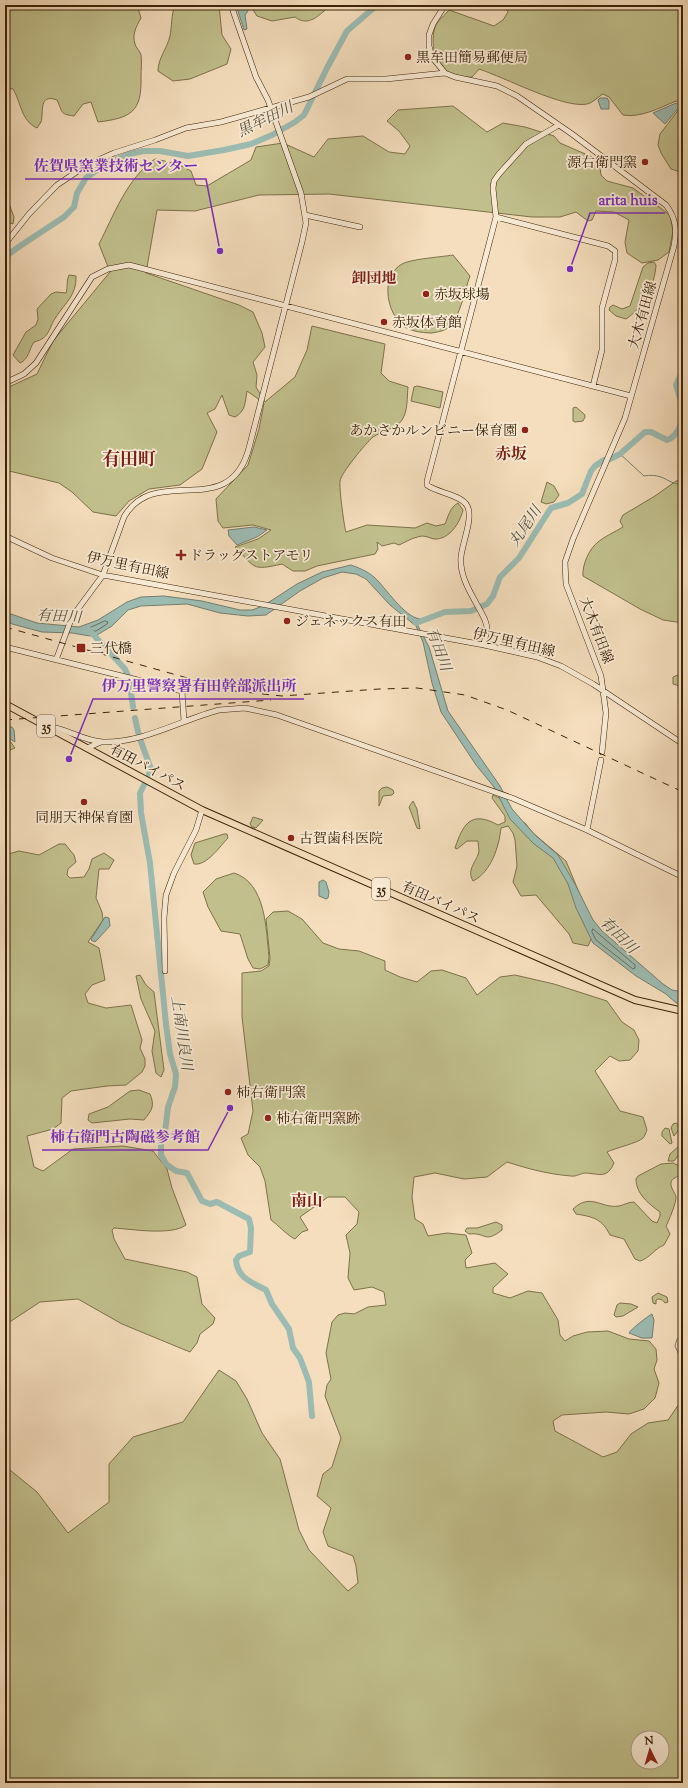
<svg xmlns="http://www.w3.org/2000/svg" width="688" height="1788" viewBox="0 0 688 1788" font-family="'Sorts Mill Goudy','Noto Serif JP',serif">
<style>
.green{fill:#c1c08d;stroke:#7e714a;fill-rule:evenodd}
.water{fill:#9cbcb3;stroke:#757e6e}
.lines{fill:none;stroke-linecap:round;stroke-linejoin:round}
.shore{stroke:#6c6f5d;stroke-width:1}
.stream{stroke:#757e6e;stroke-width:1}
.river{stroke:#9cbcb3;stroke-width:6}
.secondary-casing{stroke:#3b2207;stroke-width:6}
.highway-casing{stroke:#3b2207;stroke-width:8}
.secondary{stroke:#f8ead4;stroke-width:5}
.highway{stroke:#f5debd;stroke-width:6}
.rail{stroke:#3b2207;stroke-width:1;stroke-dasharray:7 7;stroke-linecap:butt}
.poi-dot{fill:#8f2418;stroke:#f8ead4;stroke-width:1.5}
.labels{text-anchor:middle;stroke-width:3.5;stroke-linejoin:round;paint-order:stroke}
.shield{fill:#f8ead4;stroke:#745e44;stroke-width:1}
.shield-label{font-size:13px;font-weight:bold;fill:#3b2207}
.poi-label{font-size:14px;fill:#3b2207;stroke:#f8ead4;text-anchor:start}
.street-label{font-size:14px;fill:#3b2207;stroke:#f8ead4}
.water-label{font-size:15px;font-style:italic;fill:#58503b;stroke:#f8ead4}
.neighbourhood-label{font-size:15px;font-weight:bold;fill:#7a1f14;stroke:#f8ead4}
.quarter-label{font-size:16px;font-weight:bold;fill:#7a1f14;stroke:#f8ead4}
.district-label{font-size:18px;font-weight:bold;fill:#7a1f14;stroke:#f8ead4}
.leader{fill:none;stroke:#7b2cbf;stroke-width:1.5}
.callout-dot{fill:#7b2cbf;stroke:#f8ead4;stroke-width:1.5}
.callout-label{font-size:15px;text-anchor:middle;font-weight:bold;fill:#7b2cbf;stroke:#f8ead4;stroke-width:3.5;stroke-linejoin:round;paint-order:stroke}
</style>
<rect width="100%" height="100%" fill="#f5debd"/>
<filter id="stains"><feTurbulence type="fractalNoise" baseFrequency=".005" numOctaves="4"/><feColorMatrix values="0 0 0 0 .2 0 0 0 0 .09 0 0 0 0 .02 0 0 0 .5 -.17"/></filter>
<radialGradient id="worn" r=".72"><stop offset=".6" stop-color="#630" stop-opacity="0"/><stop offset="1" stop-color="#630" stop-opacity=".3"/></radialGradient>
<path class="green" d="M5,5H137L141,18C136,27 132,34 135,44C136,48 140,51 141,55C142,61 141,70 141,77C142,112 131,118 98,122L91,102L83,104L74,116C59,114 63,112 57,100C38,93 44,113 41,122C40,124 38,126 37,128C21,121 21,102 13,89L5,88Z
M175,5H219L222,35L231,49L227,64L190,79L173,81L158,71C158,58 167,49 170,36C172,26 171,15 175,5Z
M250,5H331C320,14 309,28 295,17L272,21L257,16Z
M504,5H683V103L676,101C659,108 641,118 623,115L609,97L603,94C598,97 592,103 587,104C564,109 504,77 479,69L472,77C468,77 463,78 459,77C437,72 429,47 435,27C437,21 445,15 449,10L494,26L503,20L508,12Z
M683,104V173L671,169L661,153L658,145L660,134Z
M453,106L487,132L503,123L525,127L554,136L560,143L599,160L601,175L607,181L633,188L670,215L673,231L669,252L658,260L642,263L627,253L625,242L629,220L614,212L596,211L592,220L588,221L576,212L560,217H532L329,194L259,195L195,211L157,210L146,273L239,305L253,312L262,333L265,347L253,362L257,375L256,387L265,402L295,377L307,350L312,326L385,344L381,373L389,381L408,387C407,397 408,411 402,420C396,429 382,431 373,437C366,443 341,473 340,481C339,488 344,526 346,532L367,525L415,528L427,523L436,526L445,524C448,517 450,507 458,503L463,510C460,523 449,540 434,539C430,538 426,536 422,536C411,538 408,541 399,545L394,543L382,546L377,542L378,549L375,554L317,566L305,571H293L282,564C251,571 256,568 235,547L258,539L271,530L253,525L223,528L218,521L216,499L248,465L259,429L264,403L247,391C245,402 246,411 235,417L229,415L222,395L215,409L207,413L217,432L202,469L180,485L149,489L129,501L116,516L93,512L72,492L59,483L5,470V395L9,387L37,374L53,341L110,272L99,244C114,215 127,178 155,159L178,164L191,171L196,185L207,186L251,160L256,147L283,143L314,157L328,139L363,136L389,152L405,154L410,146L399,131L387,121L398,110Z
M5,137L9,142L5,154L9,173V204L14,217L13,224L5,221Z
M453,255L470,276C464,292 461,315 449,327C445,331 437,332 432,333C422,333 407,331 400,323C386,308 381,276 402,264C411,259 441,257 453,255Z
M654,262L656,265C655,285 643,308 626,319L616,316L609,310L610,307L613,305L622,309L630,306L643,267L648,263Z
M69,275L76,276C77,295 65,303 56,317C48,329 50,338 34,342C29,349 29,359 20,363L13,355L26,332L36,325L38,319L37,309L51,294L56,292L66,293C68,287 66,282 69,275Z
M417,386L443,392L440,408L411,401L414,387Z
M576,407L585,415V417L583,421L575,422L573,421V408Z
M683,479V623L663,620L640,609L583,576C582,565 589,549 598,542C605,536 615,532 623,527L620,521L623,515L655,496L676,481Z
M547,482L554,486L559,495L554,502L546,504L541,502Z
M678,675L680,681L683,682V687L673,684V677Z
M5,740L10,741L15,748L5,752Z
M387,787L393,790L394,793L392,795L383,796L379,806V791L382,788Z
M493,795L501,799L517,821L525,823L533,833L566,861L595,931L588,946L573,943L569,934L536,895L521,896L513,882L517,866L515,840L513,833L508,826L501,828C499,847 491,872 473,881C466,869 477,862 479,851C479,848 478,844 478,841H467L457,849L455,848C463,824 471,810 498,825L505,822V816L492,798Z
M413,801L417,809L420,829L417,828L409,807Z
M253,817L263,820L256,828L252,827L250,824Z
M224,834H227L228,838C220,846 207,866 194,864L191,855L195,843Z
M59,844H65L74,855L76,862L68,869L67,875L70,878L84,877L89,869L92,859L104,853L114,860L109,869H99L96,898L102,912L103,920L88,942L99,948L105,980L92,985L85,994L88,1003L106,1008L131,1005L142,1040L140,1048L145,1059V1066L142,1072L126,1085L107,1086L71,1091L62,1098L61,1123L53,1129L27,1136L34,1167L43,1171L73,1149L123,1146L153,1151L167,1169L172,1188L186,1225C171,1236 132,1229 114,1228L112,1230L114,1239L125,1259L187,1272L197,1277L202,1304L215,1318L213,1324L200,1334L197,1343L190,1352L122,1324L78,1299L40,1302L5,1325V855L19,851L39,855Z
M234,873C266,883 266,929 269,957L268,965L260,969L253,968L248,959L240,934L221,931L208,907L203,892L216,879Z
M288,911L302,919L323,943L339,949L359,951L385,961V970L400,977L417,982L431,971L442,970L466,978L477,995L500,977L515,975L554,984L607,1001L622,1022L634,1030L639,1040L638,1051L630,1060L619,1061L610,1056L595,1071L620,1111L643,1117L647,1130C646,1132 645,1136 643,1138C638,1143 615,1148 607,1152L614,1163C607,1179 600,1174 586,1173C581,1173 576,1177 571,1176C547,1174 529,1169 507,1162L487,1177L464,1179L435,1173L414,1177L412,1197L415,1219L423,1224L428,1236L447,1233L466,1235L472,1253L465,1260L466,1268L495,1263L508,1274L493,1288V1293L510,1298L528,1291L542,1293L558,1320L560,1335L565,1341L573,1336L587,1332L608,1331L629,1339L649,1341L656,1349L657,1360L654,1369L659,1383L655,1398L644,1409L629,1414L606,1412L562,1415L553,1421L555,1431L603,1457L617,1452L631,1434L648,1423L668,1420L679,1404L683,1393V1783H5V1466L37,1492L68,1533L109,1502V1464L133,1437L183,1422L219,1370L236,1381L247,1399L262,1433L280,1459L299,1530L309,1550L348,1591L358,1583L356,1566L353,1556L328,1546L323,1532L331,1508L317,1496L323,1474L332,1467L341,1438L325,1396L327,1385L331,1379L326,1353L332,1322L338,1315L345,1313L354,1314L368,1307L386,1305L384,1292L372,1287L354,1290L348,1278L350,1253L346,1235L357,1224L359,1212L345,1197H328L300,1217L308,1230L302,1232L295,1239C288,1236 278,1225 271,1220L265,1181L260,1167L248,1155L241,1138L248,1134L253,1111L242,1017V973L261,971L269,966L270,958L266,919L273,912ZM638,1738H662V1762H638Z
M140,975L146,985L154,992L164,1070L161,1077L156,1073L152,1051L155,1031L141,999L136,976Z
M139,1090L150,1094C155,1106 152,1110 144,1120L130,1119L92,1123L88,1120L89,1114L108,1107L130,1091Z
M676,1123L679,1125L680,1128L674,1136L671,1128L673,1124Z
M665,1128L669,1129L672,1143L670,1144L662,1136V1132Z
M683,1138V1149L674,1161H668L670,1154L679,1146Z
M673,1163L679,1166L682,1171L681,1174C678,1177 672,1178 671,1182C670,1188 675,1192 676,1197C677,1201 668,1223 666,1226L670,1234L664,1245C654,1249 650,1258 640,1261L635,1259L624,1239L610,1235C602,1219 594,1217 576,1214L573,1209C591,1192 601,1209 619,1206C624,1205 628,1202 634,1202L652,1221L657,1223L660,1216V1212C649,1204 636,1194 636,1179L638,1176L661,1164Z
M496,1222L502,1225V1230C484,1244 486,1232 469,1234L465,1231L467,1228H477Z
M658,1293L667,1297L668,1302L665,1303C663,1300 660,1298 656,1300V1304L653,1303L652,1297Z
M620,1303L631,1304L638,1307L623,1316L616,1317L614,1315L617,1305Z"/>
<path class="water" d="M236,5H248V11L245,15L247,29L244,30Z
M600,98H607L609,101V109H601L598,100Z
M676,103L681,105L665,124L653,113Z
M254,527L267,530L257,537L237,545L229,536L228,530Z
M351,565C359,568 367,571 374,577C386,588 404,617 420,619L417,624L429,647L448,711L500,786L512,809L535,835L558,855L575,884L593,920L602,931L663,984L672,990L683,992V1004L676,1003L666,994L636,976L593,943L576,908L568,884L553,858L534,844L510,819L494,787L476,765L441,712L432,683L423,642L416,626L390,605L366,579L356,574L342,572L323,578L300,591L266,615L248,616L220,613L187,604L141,606L128,610L112,626L97,635L90,636L72,633L42,632L12,624L5,620V612L37,623L79,627L98,620L127,602L141,597L164,596L202,601L240,610H252L263,606L297,584L322,572Z
M9,727H12L14,730L15,742L5,736Z
M323,880L326,882L329,892L328,898L326,899L319,896V882Z
M105,917L109,918L110,926L95,942L91,940L92,938Z
M652,1314L654,1320L652,1338H642L629,1333C630,1330 648,1316 652,1314Z"/>
<g class="lines">
<path class="shore" d="M105,621L108,622L107,624L96,631H90V628Z
M593,929L635,965V968L633,969L596,940L592,932Z"/>
<path class="stream" d="M620,454L644,476C650,475 655,475 661,477C669,480 673,485 683,484
M683,1315V1320
M683,1334L677,1339L675,1346L679,1355L683,1357"/>
<path class="river" d="M5,259L9,254L20,246L64,217L74,207L77,193L86,178L94,172L112,161L130,154L143,151H160L188,156L224,150L251,144L272,135L295,122L304,115L327,68L347,31L377,5
M416,623L445,612L471,611L487,604L493,596L500,577L519,558L551,508L568,503L582,494L591,471L595,466L604,460L610,459L620,454L645,432H651L667,440C679,436 685,418 682,407C681,399 678,392 676,385L683,370
M89,630L125,669L129,678L133,707
M135,718L139,736L151,769L149,774
M145,783L140,793L141,813L150,863L166,1024L170,1054L176,1074L175,1087L168,1107L165,1132L161,1143V1155L166,1164L176,1171L187,1173L202,1201L210,1204L217,1202L249,1219L251,1228L250,1252L239,1256L236,1260C237,1278 253,1283 266,1290L272,1304L289,1329L293,1348L300,1358L309,1382L312,1416"/>
<defs>
<path id="secondary" d="M445,5L433,24L429,35V46L432,57L445,73L455,77L497,86L517,96L572,134L666,205C676,218 677,230 674,246L625,418L573,539L565,562L566,584L601,676L606,713L602,752
M305,215L360,227
M496,217L608,246L615,251V260L602,308V350L593,386
M5,244L29,214L57,185L87,165L114,153L155,140L186,128L221,122L309,97L347,79H386L445,73
M5,383L24,374L36,363L92,277L108,269L129,265L631,396
M5,536L52,558L103,575L484,645L537,657L561,666L593,684L683,744
M484,645L487,627L485,620C476,600 459,580 461,557C462,543 475,515 466,504C458,494 438,493 427,485V481L496,217L493,188L494,181L499,174L526,144L559,125
M5,647L182,691L184,721
M56,660L72,617L103,575L124,517C156,462 229,523 249,448L302,242L306,223L301,193L268,100L256,77L231,5
M50,727C68,729 83,741 103,742C143,743 181,720 219,710L245,708L277,715L512,798L587,830
M87,748L101,742
M601,760L587,830L683,877
M165,971L164,918L166,895L174,873L196,830L202,810"/>
<path id="highway" d="M5,704L202,810L635,1000L683,1011"/>
</defs>
<use href="#secondary" class="secondary-casing"/>
<use href="#highway" class="highway-casing"/>
<use href="#secondary" class="secondary"/>
<use href="#highway" class="highway"/>
<path class="rail" d="M5,627L234,691L282,696L379,689L417,688L465,695L507,710L683,792
M5,720L271,700"/>
</g>
<g class="poi-dot">
<circle cx="408" cy="57" r="4"/>
<circle cx="645" cy="162" r="4"/>
<circle cx="426" cy="294" r="4"/>
<circle cx="384" cy="322" r="4"/>
<circle cx="525" cy="430" r="4"/>
<path d="M179 549h4v4h4v4h-4v4h-4v-4h-4v-4h4z"/>
<circle cx="287" cy="621" r="4"/>
<rect x="76" y="643" width="10" height="10" rx="2"/>
<circle cx="84" cy="802" r="4"/>
<circle cx="291" cy="838" r="4"/>
<circle cx="228" cy="1092" r="4"/>
<circle cx="268" cy="1118" r="4"/>
</g>
<g class="labels">
<g class="shield">
<rect x="37" y="715" width="18" height="22" rx="3"/>
<rect x="372" y="878" width="18" height="22" rx="3"/>
</g>
<g class="shield-label">
<text x="46" y="731">35</text>
<text x="381" y="894">35</text>
</g>
<g class="poi-label">
<text x="416" y="62">黒牟田簡易郵便局</text>
<text x="637" y="167" text-anchor="end">源右衛門窯</text>
<text x="434" y="299">赤坂球場</text>
<text x="392" y="327">赤坂体育館</text>
<text x="517" y="435" text-anchor="end">あかさかルンビニー保育園</text>
<text x="189" y="560">ドラッグストアモリ</text>
<text x="295" y="626">ジェネックス有田</text>
<text x="90" y="653">三代橋</text>
<text x="84" y="822" text-anchor="middle">同朋天神保育園</text>
<text x="299" y="843">古賀歯科医院</text>
<text x="236" y="1097">柿右衛門窯</text>
<text x="276" y="1123">柿右衛門窯跡</text>
</g>
<g class="street-label">
<text transform="translate(642 315) rotate(-74)" y="5">大木有田線</text>
<text transform="translate(128 565) rotate(12)" y="5">伊万里有田線</text>
<text transform="translate(597 630) rotate(69)" y="5">大木有田線</text>
<text transform="translate(514 642) rotate(13)" y="5">伊万里有田線</text>
<text transform="translate(148 767) rotate(28)" y="5">有田バイパス</text>
<text transform="translate(441 902) rotate(24)" y="5">有田バイパス</text>
</g>
<g class="water-label">
<text transform="translate(265 119) rotate(-26)" y="5">黒牟田川</text>
<text transform="translate(525 526) rotate(-56)" y="5">丸尾川</text>
<text transform="translate(59 616) rotate(3)" y="5">有田川</text>
<text transform="translate(439 649) rotate(70)" y="5">有田川</text>
<text transform="translate(619 935) rotate(45)" y="5">有田川</text>
<text transform="translate(182 1033) rotate(82)" y="5">上南川良川</text>
</g>
<g class="neighbourhood-label">
<text x="374" y="283">卸団地</text>
</g>
<g class="quarter-label">
<text x="511" y="459">赤坂</text>
<text x="307" y="1206">南山</text>
</g>
<g class="district-label">
<text x="129" y="465">有田町</text>
</g>
</g>
<path class="leader" d="M220 251L206 179H25M570 269L590 213H665M69 759L93 699H304M230 1108L208 1150H42"/>
<g class="callout-dot">
<circle cx="220" cy="251" r="4"/>
<circle cx="570" cy="269" r="4"/>
<circle cx="69" cy="759" r="4"/>
<circle cx="230" cy="1108" r="4"/>
</g>
<g class="callout-label">
<text x="116" y="171">佐賀県窯業技術センター</text>
<text x="628" y="205">arita huis</text>
<text x="199" y="691">伊万里警察署有田幹部派出所</text>
<text x="125" y="1142">柿右衛門古陶磁参考館</text>
</g>
<rect width="688" height="1788" fill="none" stroke="#f5debd" stroke-width="20"/>
<rect x="6" y="6" width="676" height="1776" fill="none" stroke="#3b2207" stroke-width="2"/>
<rect x="10" y="10" width="668" height="1768" fill="none" stroke="#3b2207"/>
<g transform="translate(650 1750) rotate(355)"><circle r="19" fill="#f8ead4" stroke="#ac9a82"/>
<path d="M0-3L7 15L0 10L-7 15Z" fill="#8f2418"/>
<text y="-6" font-size="11" font-weight="bold" text-anchor="middle" fill="#3b2207">N</text>
</g>
<rect width="100%" height="100%" filter="url(#stains)"/>
<rect width="100%" height="100%" fill="url(#worn)"/>
</svg>
